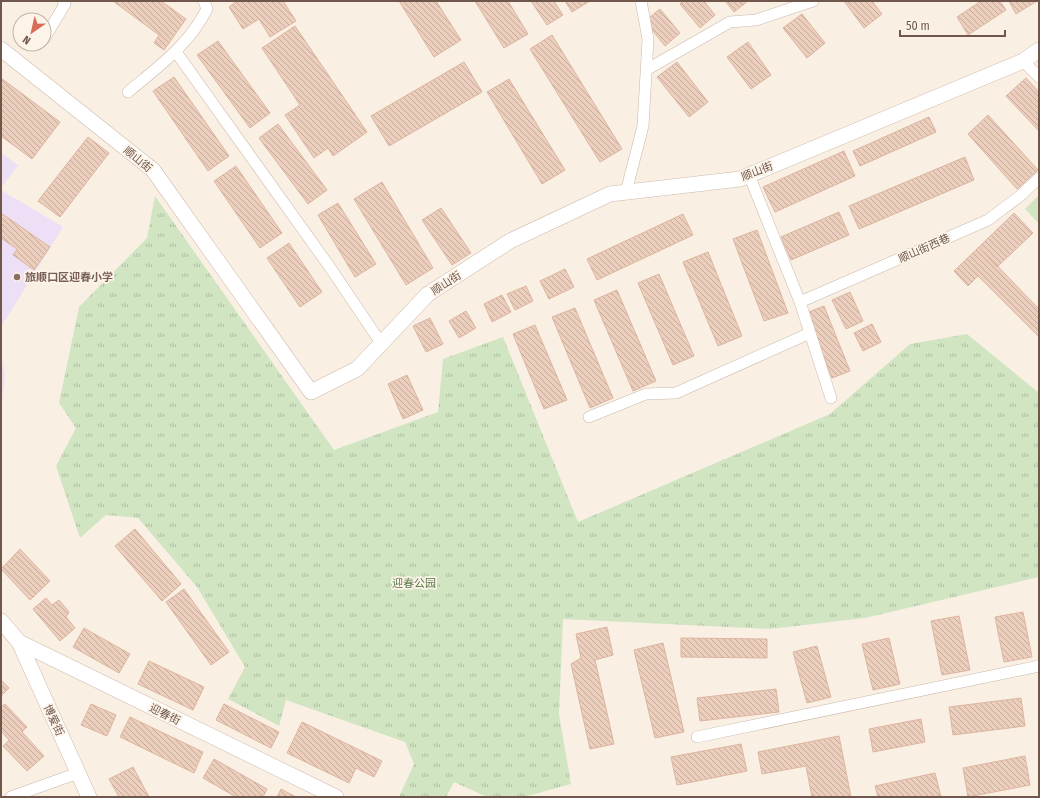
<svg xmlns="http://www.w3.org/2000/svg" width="1040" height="798" viewBox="0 0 1040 798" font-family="'Fira Sans Condensed','Noto Sans SC',sans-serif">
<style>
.education{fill:#ede0f6}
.grass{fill:#d2e5c3}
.park{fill:url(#park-tufts)}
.building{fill:url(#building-back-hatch);stroke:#ddb5a0}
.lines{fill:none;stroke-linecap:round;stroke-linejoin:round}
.street-casing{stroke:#c9b7ab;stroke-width:12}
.secondary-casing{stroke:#ceb9ac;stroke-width:16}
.street{stroke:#fff;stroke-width:11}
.secondary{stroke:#fff;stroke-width:15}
.education-dot{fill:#8d6e63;stroke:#fdf4e9;stroke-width:1.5}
.labels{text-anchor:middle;stroke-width:3.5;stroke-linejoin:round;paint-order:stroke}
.street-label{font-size:11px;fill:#6f574c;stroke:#fdf4e9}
.education-label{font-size:11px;font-weight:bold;fill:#785e54;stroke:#fdf4e9;text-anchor:start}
.park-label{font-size:11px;fill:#587948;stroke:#fdf4e9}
</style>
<defs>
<pattern id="park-tufts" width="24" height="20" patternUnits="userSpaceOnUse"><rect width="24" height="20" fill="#d2e5c3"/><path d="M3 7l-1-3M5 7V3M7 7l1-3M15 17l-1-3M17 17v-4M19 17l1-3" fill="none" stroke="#afbca1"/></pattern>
<pattern id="building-back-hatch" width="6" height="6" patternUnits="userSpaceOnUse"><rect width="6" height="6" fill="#eccebd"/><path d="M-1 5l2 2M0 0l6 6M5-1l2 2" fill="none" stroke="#c3aa9c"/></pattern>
</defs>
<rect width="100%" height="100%" fill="#f9f0e3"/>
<path class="education" d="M1,153L18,165L1,188Z
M1,190L63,227L1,327Z
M1,351L5,377L1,408Z"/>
<path class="grass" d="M1039,195V224L1025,209Z"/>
<path class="park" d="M155,196L334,450L438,412L443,359L503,337L578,522L830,414L910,344L967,334L1039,393V577L865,618L770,629L563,619L559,714L571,784L524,797H487L454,782L446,797H399L414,764L405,742L286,700L279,726L228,699L245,667L197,587L138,518L106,515L80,538L56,466L76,428L59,403L79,307L147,238Z"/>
<path class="building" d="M113,1H161L186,19L164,50L154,43L159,35Z
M237,1H283L296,21L270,37L259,19L243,29L229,7Z
M399,1H436L461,40L434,57Z
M475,1H508L528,34L504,48Z
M531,1H554L563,15L547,25Z
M565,1H590L572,12Z
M683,1H704L715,15L700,28L680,4Z
M725,1H748L734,12Z
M844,1H872L882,14L864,28Z
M981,1H1000L1006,10L968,35L957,17Z
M1009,1H1037L1016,14Z
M660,9L680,33L665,46L645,21Z
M802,14L825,43L807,58L783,28Z
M295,26L367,132L333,156L328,148L314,158L285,115L300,105L262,48Z
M552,35L622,149L600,162L530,49Z
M218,41L270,113L250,128L197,55Z
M748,42L771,75L751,89L727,57Z
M464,62L482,92L389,146L371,116Z
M677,62L708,102L689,117L657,77Z
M174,77L229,156L208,171L153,91Z
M1,78L60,122L32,159L1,136Z
M1026,78L1039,92V131L1006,96Z
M509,79L565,170L542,184L487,92Z
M988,115L1038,170L1017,189L968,134Z
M929,117L936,132L860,166L853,151Z
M278,124L327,190L308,204L259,138Z
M88,137L109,153L60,217L38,201Z
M844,151L855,176L775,212L763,187Z
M965,157L974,180L859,229L849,206Z
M236,166L282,233L260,248L214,181Z
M382,182L433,268L406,285L354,199Z
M338,203L376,264L355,277L318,215Z
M441,208L471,253L452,265L422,220Z
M839,212L849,235L791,260L781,237Z
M1,213L50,247L34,270L13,255L17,249L1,238Z
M1014,213L1033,233L997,267L979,247Z
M683,214L693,235L597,280L587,259Z
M757,230L788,313L764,321L733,239Z
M289,243L322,292L300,307L267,258Z
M979,247L1039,309V337L978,276L968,286L954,271Z
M708,252L742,336L718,346L683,262Z
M565,269L574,287L549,299L540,281Z
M659,274L694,356L673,365L638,283Z
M526,286L533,301L515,310L507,294Z
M617,290L656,381L633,391L594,300Z
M850,292L863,321L846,329L832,300Z
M502,295L511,312L492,322L484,304Z
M824,306L850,371L832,378L806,313Z
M575,308L613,398L590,408L552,317Z
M466,311L476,328L459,338L449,321Z
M430,318L443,344L426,352L413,326Z
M872,324L881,342L863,351L854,333Z
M535,325L567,400L544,409L513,334Z
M407,375L423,410L403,419L388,384Z
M135,529L181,584L162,601L115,546Z
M20,549L50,581L30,600L1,569Z
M184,589L229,652L211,665L166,602Z
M46,598L52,605L59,600L69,612L66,617L75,628L60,641L33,609Z
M1023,612L1032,657L1004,662L995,617Z
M959,616L970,670L942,675L931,621Z
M607,627L613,655L595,660L614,744L590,749L571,664L581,658L576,634Z
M84,628L130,654L119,673L73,647Z
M681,638L767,639V658L681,657Z
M889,638L900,684L873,690L862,644Z
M663,643L684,732L655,738L634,650Z
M817,646L831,697L807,703L793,652Z
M149,661L204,687L193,710L138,684Z
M1,680L9,688L1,696Z
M776,689L779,712L700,721L697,698Z
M1021,698L1025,726L953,735L949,707Z
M5,704L27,727L22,732L44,756L27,771L3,746L9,740L1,731V707Z
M91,704L116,715L107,736L81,725Z
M224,704L279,732L271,748L216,720Z
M130,717L203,752L194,773L120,737Z
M921,719L925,742L873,752L869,729Z
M302,722L382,761L374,777L356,768L349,783L287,753Z
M839,736L851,797H812L806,766L762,774L758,752Z
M741,744L747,771L677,785L671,757Z
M1025,756L1030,785L968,797L963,768Z
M214,759L267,789L263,797H236L203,778Z
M133,767L149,797H119L109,779Z
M935,773L941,797H878L875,786Z
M281,789L296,797H277Z"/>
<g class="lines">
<defs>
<path id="street" d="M44,39L65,4L63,1
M176,52L329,266L381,343
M1023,61L1039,77
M646,70L730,22L756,20L813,1
M128,92C158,67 189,45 207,9L204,1
M749,175L800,302L831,398
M626,192L643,126L648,39L641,1
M800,302L988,220L1020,196L1039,178
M589,417L646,394L676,393L810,333
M697,737L1039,666
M11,797L78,773"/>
<path id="secondary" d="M1,49L153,170L311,392L357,369L428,294L510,241L610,194L740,179L1023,61L1039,50
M1,621L19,642L336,797
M19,642L89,797"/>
</defs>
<use href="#street" class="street-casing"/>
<use href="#secondary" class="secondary-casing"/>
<use href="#street" class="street"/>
<use href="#secondary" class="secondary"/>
</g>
<circle class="education-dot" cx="17" cy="277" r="4"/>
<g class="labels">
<g class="street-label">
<text transform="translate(138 159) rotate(40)" y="4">顺山街</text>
<text transform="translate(757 171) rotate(-21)" y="4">顺山街</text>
<text transform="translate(924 248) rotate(-24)" y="4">顺山街西巷</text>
<text transform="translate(446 283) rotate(-33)" y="4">顺山街</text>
<text transform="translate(165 714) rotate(26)" y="4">迎春街</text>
<text transform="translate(54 720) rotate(65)" y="4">博爱街</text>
</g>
<g class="education-label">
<text x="25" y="281">旅顺口区迎春小学</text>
</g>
<g class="park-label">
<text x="414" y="587">迎春公园</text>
</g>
</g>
<rect width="1040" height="798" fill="none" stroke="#6f574c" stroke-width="4"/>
<g transform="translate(32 32) rotate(214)"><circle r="19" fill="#fdf4e9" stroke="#c4b5aa"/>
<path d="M0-3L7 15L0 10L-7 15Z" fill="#d86c54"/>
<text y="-6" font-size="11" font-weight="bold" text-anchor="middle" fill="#6f574c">N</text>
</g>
<path d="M900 30v6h105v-6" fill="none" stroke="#6f574c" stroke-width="2"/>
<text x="906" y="30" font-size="12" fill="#6f574c" stroke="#fdf4e9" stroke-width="3" paint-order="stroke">50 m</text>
</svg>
